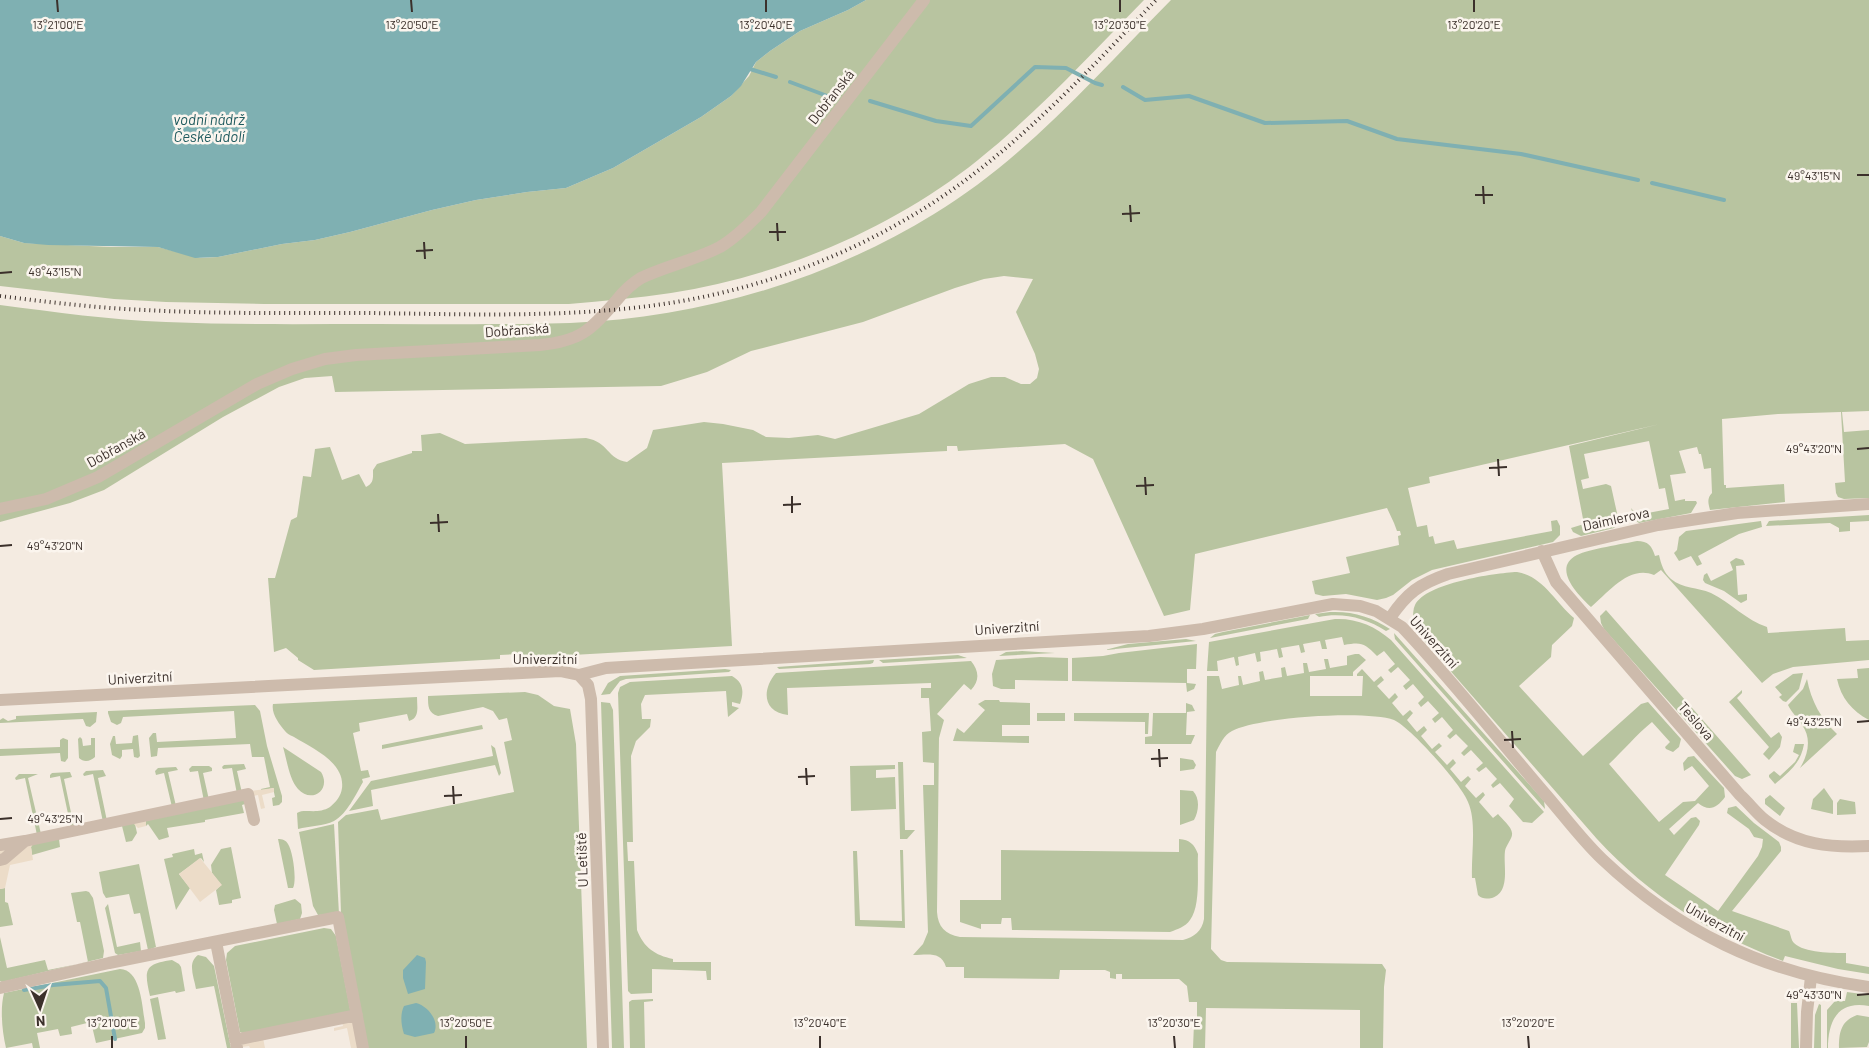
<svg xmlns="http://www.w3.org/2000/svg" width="1869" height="1048" viewBox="0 0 1869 1048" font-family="Barlow,sans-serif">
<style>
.green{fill:#b8c4a0}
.plaza{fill:#ecdcc8}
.water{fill:#7fb0b2}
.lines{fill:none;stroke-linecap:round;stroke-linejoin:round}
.stream{stroke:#7fb0b2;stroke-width:4}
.minor{stroke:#cdbbac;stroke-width:12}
.rail{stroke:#3b302b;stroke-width:4;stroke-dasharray:1 4;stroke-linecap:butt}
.ticks{fill:none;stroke:#3b302b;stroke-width:2}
.labels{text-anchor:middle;stroke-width:5;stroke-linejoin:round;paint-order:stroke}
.street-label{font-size:14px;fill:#3b302b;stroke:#fbf5ee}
.water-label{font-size:15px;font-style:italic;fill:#1f5a5e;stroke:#fbf5ee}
.ticks-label{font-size:12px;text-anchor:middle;fill:#3b302b;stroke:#fbf5ee;stroke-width:5;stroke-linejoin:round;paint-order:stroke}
</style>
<rect width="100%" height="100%" fill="#f4ebe1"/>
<path class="green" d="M866,0H1144C1090,55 1038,112 978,160C892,229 780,276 671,293C637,298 603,301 569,304H264L166,302L114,299L0,286V236L24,243L111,247H158L200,258L218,257L282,244L315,240L350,232L432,210L476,200L527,192L566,188L613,168L701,117L731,96L749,76L756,62L770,51L800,31L848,10Z
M1171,0H1869V411L1842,412L1844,432L1869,430V498L1844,499L1838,497L1836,493L1835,483L1845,482L1841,412L1778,414L1722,419L1724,485H1726V488L1784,484L1785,502L1710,510C1708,503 1707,498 1712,493L1711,468L1704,469L1701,454H1699L1697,447L1679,451L1686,473L1670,475L1675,501L1685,499V501H1696L1697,503L1691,513L1639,523L1635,520L1631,508L1637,515L1669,509L1665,488L1659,489L1649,441L1584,454L1589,478L1581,480L1583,489L1606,484L1611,486L1619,522L1614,528L1581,536L1573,532L1571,528L1584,524L1569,446L1660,424L1429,477L1430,483L1408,488L1417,527L1427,525L1429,537L1433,536L1435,544L1454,540L1457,549L1552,531L1551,521L1557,520L1560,526V535L1553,542L1432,570L1412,580L1393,595L1386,598L1377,600L1346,594L1323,596L1315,594L1312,581L1350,573L1346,557L1399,545L1398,536L1401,535L1400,531H1397L1394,523L1387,508L1195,554L1190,610L1164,616L1093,459L1065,444L958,451L957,446H947V451L722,463L732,646L519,658V654L500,655V659L314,670L298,660V658L286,648L274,652L268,578H275L291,520L297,517L303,476L311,477L315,449L330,447L342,480L359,474L366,487C374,483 373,478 373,470L377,464L412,453V451H422L421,435L440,433L465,444L586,438C609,442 607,459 627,462L647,448L653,430L704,422L723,424L753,430L766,437L789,438L818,435L835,439L919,414L969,384L991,377H1005L1021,384H1030L1037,378L1039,369L1035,354L1016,312L1033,279L1004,276L984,279L955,288L863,322L751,351L707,372L661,386L335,392L332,376L305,378L279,387L223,417L104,490L70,503L0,522V305C55,312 110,320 166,322C236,325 307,324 377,324C441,324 506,325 570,323C698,318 825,281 934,214C1026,158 1096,76 1171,0Z
M1869,515V521L1850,522V531L1839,532V528L1830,523L1766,526L1769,521Z
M1761,521L1762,527L1739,534L1698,556L1702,564L1697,566L1691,556L1679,561L1674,553L1677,550L1679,537L1686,531Z
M1637,541C1648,541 1652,546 1655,556L1659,555C1661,564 1664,573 1671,579C1683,589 1697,587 1711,593C1731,603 1746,620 1767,627L1768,633L1845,628L1846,641L1869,640V660L1793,667L1773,674L1762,683L1661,570L1654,575C1629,565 1609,592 1591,607C1579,596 1551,568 1577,555C1589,549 1623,544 1637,541Z
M1736,558L1743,560L1745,565L1736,566L1738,595L1747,594V600L1741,603L1724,591L1705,583L1703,580L1704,575L1707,573L1711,581L1733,570L1730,562Z
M1517,572C1543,576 1555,602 1574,618L1572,626L1552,645L1551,657L1519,686L1583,756L1641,704L1648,702L1681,739L1679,747L1673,752L1666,749L1665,747L1670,742L1652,722C1636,735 1624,750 1609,764L1659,822L1683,802L1695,801L1709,786L1692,766L1684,771L1683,763L1688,757L1694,756L1724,788L1725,797C1717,808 1709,812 1698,803L1669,829L1674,835L1691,818L1696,817L1700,821L1699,825L1665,875L1718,911L1758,856L1762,847L1763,839L1754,837L1749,829L1727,813L1728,808L1736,806L1754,823L1779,842L1781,847V851L1732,911L1789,931C1791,935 1791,940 1794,943C1804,953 1833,953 1846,953V963L1869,967V974L1838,969L1785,956L1783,961C1708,932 1652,898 1597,839L1413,628L1411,622L1413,620C1413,615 1413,609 1415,605C1426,583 1494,573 1517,572Z
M1606,610L1751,775L1742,779L1735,776L1604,629L1601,623L1600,616Z
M1330,612C1353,611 1372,617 1390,629L1386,631C1366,618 1342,612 1319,617L1315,614Z
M1310,615L1308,619L1210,638L1215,634L1223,632Z
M1335,619C1356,618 1375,626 1391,640L1544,812L1532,823L1523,822L1509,806L1514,799L1500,783L1493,788L1491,785L1497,779L1486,767L1479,772L1476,769L1483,763L1471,750L1464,756L1461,753L1468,746L1456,734L1450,739L1447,736L1453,730L1442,717L1435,723L1432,719L1439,713L1428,701L1421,707L1418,703L1424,697L1413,684L1406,690L1403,686L1410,680L1398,667L1391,673L1388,670L1395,664L1384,651L1377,656C1364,643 1362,642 1344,645L1342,637L1325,640L1327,649H1322L1320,641L1303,644L1305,652L1301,653L1299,645L1281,648L1283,657L1279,658L1277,649L1260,652L1261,661L1257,662L1255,653L1238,657L1239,665L1236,666L1234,657L1217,661L1218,671H1207L1209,642Z
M1394,633L1544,801L1545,809L1395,639Z
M1186,639L1196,641L1105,650L1128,644Z
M1197,644L1196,669H1187V683L1196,684L1194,689L1187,692L1186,683L1072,681V658L1103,656L1119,653Z
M1022,651L1055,653L999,656L1006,652Z
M1355,654H1359L1366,660L1353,672V676H1310V696H1362L1363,676H1357V674L1362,669L1374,682L1381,676L1384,680L1377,686L1389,699L1395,693L1398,697L1392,703L1403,716L1410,710L1413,713L1407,720L1417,732L1424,726L1427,730L1421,736L1432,749L1439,743L1442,746L1435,752L1447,765L1453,759L1456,763L1450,769L1461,782L1468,776L1471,779L1465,786L1476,798L1483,792L1485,795L1479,802L1493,818L1498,814C1501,818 1512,827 1512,833C1513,838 1506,845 1505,851C1503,865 1511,892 1492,898C1486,899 1482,899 1478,895L1475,878H1472C1471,855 1477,822 1468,802C1462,785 1410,727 1394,720C1367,710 1258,717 1232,731C1224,735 1220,744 1216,752L1211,949L1221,960L1227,962L1382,964L1386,970L1384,987L1383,1048H1360V1010L1206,1008L1205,1048H1193L1194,1023H1197V1002H1189L1187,986L1179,979H1122V974H1116V979L1110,978V972L1105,970H1060L1059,979L964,978V967H946C941,951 928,955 913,955L923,944L928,932L923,785H934V763L923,762L922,732L931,731L929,698H921V688H931V683L787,688L788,715C762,712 762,689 776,673L971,661C979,671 980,680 971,690L964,684L937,714L944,720L939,738L937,912C938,927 945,934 960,937L1183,940C1194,937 1202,931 1204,919L1207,676H1219L1222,689L1239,685L1238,676H1241L1243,685L1260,681L1259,672L1263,671L1265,680L1282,677L1281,668L1285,667L1287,676L1304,673L1303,663H1307L1309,672L1326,669L1324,659H1328L1330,668L1347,665V656Z
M958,655L967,658L883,663L879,660Z
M1040,657L1068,658V681L1015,680V689H1001L993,686L992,674L996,660Z
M874,660L873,663L870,664L779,669L777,667Z
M1869,668V720C1852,711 1841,698 1837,679L1858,678L1857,669Z
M725,669L731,670L729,672L626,679L620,681L610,694L601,695L608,683L620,676Z
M1803,673L1799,689L1786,702L1783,701L1779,697L1782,695L1775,687L1793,674Z
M732,676C744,683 744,692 740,704L732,702V706L739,708L728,717L726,691L645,695L641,704L642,719H651L650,727L636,741L631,756L633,842H627L628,861H634L637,930C644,948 655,955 673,959V962H711V980H707L706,971L652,969V993L631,994L628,991L618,693L620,687L630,682Z
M1807,679C1811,701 1821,719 1837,734L1800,768C1808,755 1812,738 1802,725C1798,718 1791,712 1788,705L1803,689Z
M1742,690V693L1737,698L1771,738L1779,732L1782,737L1780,747L1769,760L1763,754L1769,747L1729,702Z
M525,692L538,695L554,706L570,709L576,744L587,1048H368L341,914L338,822L346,815L378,809L381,820L514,792L504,742L512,740L507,718L499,720L493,711L483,707L438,716C428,713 428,706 428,696Z
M417,697C417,707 420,718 409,721L407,714L359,723L360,731L353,733L361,771L368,770L370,777L362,779L363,782C356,794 347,814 334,821C324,826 309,826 298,829L297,813C305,808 317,815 330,807C336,802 341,796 342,788C345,762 312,748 294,737C292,736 287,734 285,731C279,724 271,713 273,704Z
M999,700L1000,702L1030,703V725H1002V736H1029V743L953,741L957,728L964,733L985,710L978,704L985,700Z
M601,702L610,703L613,710L624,1048H612Z
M1186,703L1192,705L1195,711L1187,712L1186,735H1195L1191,744H1145V737L1152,736L1153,713H1186Z
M255,705L260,711L267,746L282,796V802L279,805L273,806L272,798L275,797L273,788L261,791V789L270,787L264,757H252L250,744L158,748L157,756L151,757L149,738L153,733H156L157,742L236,738L234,711L123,717L121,723L117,725L111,722L108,713V711Z
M97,712L96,722L90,727L86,726L83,719L0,723V720L3,718L8,721L16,719V716Z
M1037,713H1065V721H1037Z
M1074,713H1149L1148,734H1145V722L1074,721Z
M482,725L483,729L382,749V745Z
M138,735L140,756L138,758L134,757L133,749L122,750V756L120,759L112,755L110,744L113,736H115L116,744L132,743L133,736Z
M80,737L82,739L83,746L91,745V738H95V757C91,761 84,763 79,758L78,739Z
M63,738L68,740V758L65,762L61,761L60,753L0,756V749L60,747V740Z
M1795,744H1804C1801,763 1789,772 1775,784L1769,777V775L1774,771L1780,776L1795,762L1799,755L1793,752Z
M491,745L495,748L501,773L499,776L495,765L371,790L373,806L349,811L371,781L493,756Z
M283,747L321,772C332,790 311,804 298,789C289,779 287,760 283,747Z
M1180,758L1193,760L1196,765L1194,769L1180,771Z
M898,762H903L905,830H915L907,839H900Z
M244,764L246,769L237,771L242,793L237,794L232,768L223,769L222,767L224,765Z
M895,765V769L876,770V778L895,777L896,809L851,811L850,766Z
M192,766H209L212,768V771L203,773L209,800L204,801L198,771L190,772L189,769Z
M176,767L178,770L168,772L176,806L172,807L164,773L156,775L155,771L158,768Z
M103,770L106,776L98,778L107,821L103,822L93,774L84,776L83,774L86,771Z
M70,772L72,777L64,779L74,827L71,828L60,776L50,778V775L52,773Z
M19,774H38L28,778L41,834L37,835L25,778L16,780L15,778Z
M1824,788L1833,801V814L1811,809L1813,799Z
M1180,790L1193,791C1200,798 1199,811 1194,820L1180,825Z
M1770,795L1785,808L1780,816L1765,804V799Z
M246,797L248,803L242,805L244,813L205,820V822L167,828L169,837L159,840L148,824L146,826V821Z
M1840,799L1855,802L1856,814L1837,815V803Z
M131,821L135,824L137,833L132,841L126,842L122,826L59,839L60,847L32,855L31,847L35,841Z
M334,824L339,914L318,915L313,906L299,832Z
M278,839C282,839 286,840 288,844C293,851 297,881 293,888H288Z
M1179,839C1190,840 1194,844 1198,854C1197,872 1201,906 1190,920C1185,927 1178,929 1170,932L1012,930L1011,918H1002L1001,924H981V929L960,922V900H1001V850L1179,852Z
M231,847L241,898L232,900V903L219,905L216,890L221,885L212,873L211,865L221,849Z
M194,849L195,855L202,853L204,862L201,858L179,874L190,888L176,910L164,859L173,857L172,854Z
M900,850H903L905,928L855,926L853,851H857L860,920L902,921Z
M139,864L156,947L148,950L140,913L134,914L129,894L106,898L103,893L99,872Z
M5,888V902L8,903L13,925L0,927V889Z
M86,891L89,892L93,898L104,951L103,958L2,982L0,981V937L7,968L45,960L48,970L88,962L80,922H77L71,893Z
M295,899L301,904L302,913L300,919L277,924L274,910L275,905Z
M108,904L117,947L140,942L141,951L118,955L115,953L105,908Z
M324,928L331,929L336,936L351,1014L242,1033L240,1032L226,960L227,953L235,946Z
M198,955L206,957L214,966L231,1048H227L214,986L196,989C194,977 187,963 198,955Z
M172,960L179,964L181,967L185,991L176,993L175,991L150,996C144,970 144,964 172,960Z
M120,969C141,970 142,1006 145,1023V1028L142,1033L96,1043L91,1022L71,1027L72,1034L60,1036L58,1029L37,1033L40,1048H33L32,1043L6,1048C2,1031 0,1009 4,993Z
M1847,992L1869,995V1006C1838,1000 1828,1021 1828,1048H1827V1010L1835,1001H1845Z
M158,997L166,1039L158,1040L150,999Z
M653,999V1001L644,1002L645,1048H630L629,1002L632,1000Z
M1791,1003H1797L1799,1048H1791Z
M1819,1004L1821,1005V1048H1814L1815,1015Z
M1857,1015L1869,1017V1042L1867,1047L1839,1048C1839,1032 1841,1021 1857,1015Z"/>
<path class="plaza" d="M274,788V792L262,795L265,808L261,809L258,795L149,817L146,821V826L138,828L131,821L35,841L31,847L33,860L10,865L5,888L0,889V843L251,791Z
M200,858L222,885L200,902L179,874Z
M361,1012L368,1048H351L347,1028L334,1031V1028L343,1026L342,1022L263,1038L265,1048H250L249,1046L242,1047L240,1032L242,1033Z"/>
<path class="water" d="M0,0H866L848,10L800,31L770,51L756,62L741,86L731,96L701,117L613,168L566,188L527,192L476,200L432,210L350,232L315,240L282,244L218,257L195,258L158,247L48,245L24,243L0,236Z
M417,955L425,958L426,962L425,989L408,994L403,978V970Z
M416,1003C428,1006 440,1021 434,1033L415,1037L404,1034C401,1025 400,1014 404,1006Z"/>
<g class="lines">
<path class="stream" d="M750,69L776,77
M790,82L830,97
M1123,87L1145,100L1189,96L1265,123L1347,121L1397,139L1521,154L1638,180
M870,101L936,121L971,126L1035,67L1066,68L1095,83L1102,85
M1652,183L1724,200
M24,990L53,985L100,981L106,988L115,1039"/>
<path class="minor" d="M0,509L46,499L98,477L257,384L292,369L325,359L356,355L540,345C580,341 590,331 616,301C623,292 631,284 641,278C666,266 695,260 720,247C735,238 748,225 761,212L924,0
M1542,551L1556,582L1740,795C1749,803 1756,813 1765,820C1796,845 1831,848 1869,846
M1390,618C1407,593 1419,584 1448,574L1658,525L1737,513L1869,504
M579,675L588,685L591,699L603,1048
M0,700L560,671L579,675L606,668L622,667L1149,636L1203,629L1333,604L1360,606L1376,611L1402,627C1453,681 1499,740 1547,796C1565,817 1582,840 1602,859C1678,931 1764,973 1869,987
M0,845L25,841
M0,860L4,859L25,841L248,794L254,820
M216,942L237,1048
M0,988L109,963L338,917L363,1048
M235,1040L357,1015
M1806,1048L1807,1012L1811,977"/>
<path class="rail" d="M0,296C48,302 96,308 145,310C218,314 292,313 366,313C460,314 556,318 649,306C735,295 819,268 894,226C997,170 1076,84 1156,0"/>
</g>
<path class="ticks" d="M57,0L58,12M411,0L412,12M766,0V12M1120,0V12M1474,0V12M1857,175H1869M1483,186L1484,204M1475,195H1493M1130,205L1131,222M1122,214L1140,213M777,223L778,241M769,232H786M424,242L425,259M416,251L433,250M0,273L12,272M1857,449L1869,448M1498,459L1499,476M1489,468L1507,467M1145,477L1146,495M1136,486L1154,485M792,496V513M783,505L801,504M438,514L439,532M430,523L448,522M0,546L12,545M1857,722L1869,721M1512,731L1513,748M1504,740L1521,739M1159,749L1160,767M1151,759L1168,758M806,768L807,785M798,777L815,776M453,786L454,804M444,796L462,795M0,819L12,818M1857,995L1869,994M112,1036V1048M466,1036V1048M820,1036V1048M1174,1036L1175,1048M1528,1036L1529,1048"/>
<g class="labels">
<g class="street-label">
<text transform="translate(831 97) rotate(-52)" y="5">Dobřanská</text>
<text transform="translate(517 330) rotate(-4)" y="5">Dobřanská</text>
<text transform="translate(116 448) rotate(-29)" y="5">Dobřanská</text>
<text transform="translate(1616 519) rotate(-12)" y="5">Daimlerova</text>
<text transform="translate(1007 628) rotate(-4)" y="5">Univerzitní</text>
<text transform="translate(1434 642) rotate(48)" y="5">Univerzitní</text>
<text x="545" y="664">Univerzitní</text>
<text transform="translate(140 678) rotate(-3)" y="5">Univerzitní</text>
<text transform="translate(1696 721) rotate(49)" y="5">Teslova</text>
<text transform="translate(582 860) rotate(-92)" y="5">U Letiště</text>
<text transform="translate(1715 922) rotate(29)" y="5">Univerzitní</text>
</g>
<g class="water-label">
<text x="209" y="125">vodní nádrž<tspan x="209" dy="17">České údolí</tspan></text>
</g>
</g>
<g class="ticks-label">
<text x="58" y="29">13°21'00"E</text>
<text x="412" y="29">13°20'50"E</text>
<text x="766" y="29">13°20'40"E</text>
<text x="1120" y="29">13°20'30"E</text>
<text x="1474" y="29">13°20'20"E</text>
<text x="1814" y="180">49°43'15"N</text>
<text x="55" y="276">49°43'15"N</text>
<text x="1814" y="453">49°43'20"N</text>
<text x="55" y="550">49°43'20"N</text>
<text x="1814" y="726">49°43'25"N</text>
<text x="55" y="823">49°43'25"N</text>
<text x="1814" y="999">49°43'30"N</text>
<text x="112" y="1027">13°21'00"E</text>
<text x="466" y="1027">13°20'50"E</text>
<text x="820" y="1027">13°20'40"E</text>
<text x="1174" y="1027">13°20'30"E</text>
<text x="1528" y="1027">13°20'20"E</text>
</g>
<g transform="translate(40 1008) rotate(177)" stroke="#fbf5ee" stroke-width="4" paint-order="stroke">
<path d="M0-4L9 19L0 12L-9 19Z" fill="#3b302b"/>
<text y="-8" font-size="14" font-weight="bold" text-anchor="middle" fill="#3b302b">N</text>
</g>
</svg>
